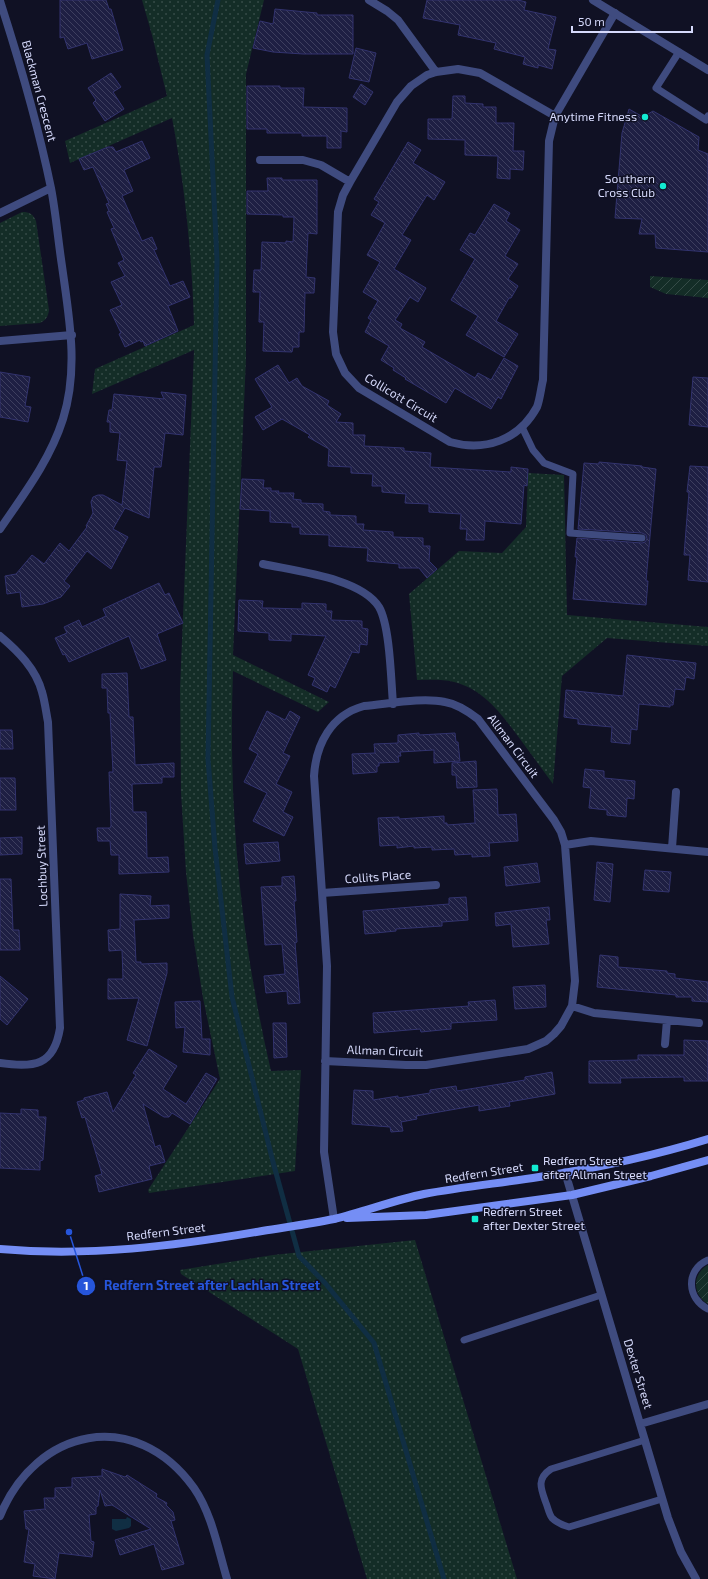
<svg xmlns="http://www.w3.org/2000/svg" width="708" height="1579" viewBox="0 0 708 1579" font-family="'Exo 2',sans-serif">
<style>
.park{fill:url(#park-dots)}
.garden{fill:url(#garden-furrows)}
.water{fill:#102e43}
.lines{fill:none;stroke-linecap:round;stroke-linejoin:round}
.stream{stroke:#102e43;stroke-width:5}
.building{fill:url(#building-back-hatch);stroke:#32336e}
.service{stroke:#3f4b7f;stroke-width:7}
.minor{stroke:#3f4b7f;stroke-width:8}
.tertiary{stroke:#3f4b7f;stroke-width:8}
.secondary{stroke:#758ef5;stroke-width:8}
.poi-dot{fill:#12ecd1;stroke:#101124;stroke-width:1.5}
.labels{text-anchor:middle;stroke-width:3;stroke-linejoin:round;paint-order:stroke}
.street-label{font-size:12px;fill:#d6dafc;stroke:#101124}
.poi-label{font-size:12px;fill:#d6dafc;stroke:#101124;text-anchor:end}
.leader{fill:none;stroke:#2655da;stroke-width:1.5}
.callout-dot{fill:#2655da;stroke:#101124;stroke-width:1.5}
.mark-label{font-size:12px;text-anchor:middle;font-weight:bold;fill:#fff}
.callout-label{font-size:13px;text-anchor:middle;font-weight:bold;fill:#2655da;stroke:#101124;stroke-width:3;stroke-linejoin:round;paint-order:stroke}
</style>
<defs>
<pattern id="park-dots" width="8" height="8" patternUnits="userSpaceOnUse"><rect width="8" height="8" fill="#142d27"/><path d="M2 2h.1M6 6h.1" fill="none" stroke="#354b47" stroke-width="1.8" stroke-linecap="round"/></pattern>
<pattern id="garden-furrows" width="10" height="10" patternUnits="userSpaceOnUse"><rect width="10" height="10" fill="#142d27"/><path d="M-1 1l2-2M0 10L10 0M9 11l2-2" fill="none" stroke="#354b47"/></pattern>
<pattern id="building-back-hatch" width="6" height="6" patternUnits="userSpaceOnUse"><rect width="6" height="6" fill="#1e1f43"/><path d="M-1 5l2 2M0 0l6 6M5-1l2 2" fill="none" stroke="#3e3f5f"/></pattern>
</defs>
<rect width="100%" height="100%" fill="#101124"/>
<path class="park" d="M142,0H264L246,74V359L233,655L329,702L318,712L233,671C228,808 240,937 271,1071L301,1070L295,1171L149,1193L148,1190L220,1079L203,998L193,935L186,872L181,793L180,689L194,350L92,394L95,369L194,325C192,256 185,186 172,118L70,163L65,141L167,96L152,35Z
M22,212C30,212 33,214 36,221L49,310C48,317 46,320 40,323L0,326V223Z
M528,473L564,475L567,615L708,627V646L607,638L562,676L553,784C542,769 531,754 520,739C502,715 485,690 454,682C442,679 430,680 417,680L409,594L459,551L502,553L526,527Z
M415,1240L517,1579H367L298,1349L181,1274L180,1270L273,1255Z"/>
<path class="garden" d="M650,276L708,280V298L666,294L650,287Z
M708,1265V1304C692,1294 692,1274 708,1265Z"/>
<path class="water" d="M127,1517L131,1519V1526L129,1528L116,1531L112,1529V1519H126Z"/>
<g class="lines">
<path class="stream" d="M218,0L207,55L217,260L208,759L215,848L232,997L273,1162L299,1256L325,1283L374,1343L444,1579"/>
</g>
<path class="building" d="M60,0H106L109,9H111L123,50L92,59L87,43L68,49L64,37L60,38Z
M427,0H518L526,2L524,10L556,17L548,49L556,50L552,69L538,65V68L523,64L525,57L494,49L496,43L458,35L460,25L423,18Z
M275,9L317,13V15H353V54H303L273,52L253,48L260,21L273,24Z
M356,48L376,53L369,82L349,78Z
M111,73L121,87L113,92L124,109L105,121L93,103L96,100L88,88Z
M361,84L373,92L365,105L353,97Z
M247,86H280V88H304L303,107L347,108V132L341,131V148H327V136H302V133H267V129H247Z
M453,96H465V103L483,104V107H496V123H514L513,151H524L523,170L510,169V179L497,178L498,156L465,155V140L428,139V119H452Z
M629,109L643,117L653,111L699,137L698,150L708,154V252L656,248L655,234H639L642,219L615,218L622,133Z
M142,141L150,158L124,170L133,191L122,196L142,241L152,237L157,249L154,250L170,286L183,281L190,297L168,306L178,331L145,346L143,341L141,342L140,340L125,347L119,334L121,333L110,310L122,305L111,282L125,276L118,263L124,260L111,229L114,228L107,212L109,211L106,204L109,203L93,167L84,170L79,159L108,147H113L116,152Z
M408,142L421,150L413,163L445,182L434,200L427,195L402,235L411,240L394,269L426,288L418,302L410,297L395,320L402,324L400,328L425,342L422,347L475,378L478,373L491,380L504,358L518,366L501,399L498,397L491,409L455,388L446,403L405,379L406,378L393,370L394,368L381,360L389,346L365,332L371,320L368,318L378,301L363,292L380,262L367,255L385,223L371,215L379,202L374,199Z
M267,178H282V180H317V234L308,233L306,277L315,278L314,293H305L304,332H299V347H293L292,352L263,351L264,322H259L260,292H253L254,270H261L262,242L286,243V241L293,242L294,217H283V215L247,214V191H268Z
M494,204L510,213L506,221L520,230L505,256L518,264L508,279L518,286L511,298H509L496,321L518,334L504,357L466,335L478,316L451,300L475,259L460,250L470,233L475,235Z
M278,365L289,383L297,378L302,386L329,401L327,405L341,414L336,422L353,423V435H365L364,446L404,448V451L431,453L430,467L511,472V467L528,469L527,486L524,485L521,524L485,521L484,540H466L467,529H460L461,514L429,512V504L405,503L406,494L382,492V486H372L373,474L351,473V467L328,466L329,449L308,437L310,435L282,419L263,430L255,417L272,407L255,379Z
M0,372L30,377L25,406L31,407L28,422L0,417Z
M693,377L708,378V427L689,425Z
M161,392L186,395L183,435L165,433L161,467H154L149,518L125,508L113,529L128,537L111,569L87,551L64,581L70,586L61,597L43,604L22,607L20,592L7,594L5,576L16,574L32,555L44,564L60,543L69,551L87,527L86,526L93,513L91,502L93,497L98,495H103L122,505L127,461L117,460L120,433L110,432V422H107L109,410H112L114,394L164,399Z
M599,462L642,466V467L656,469L646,581H648L646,605L573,599L577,557H575L577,538L642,543L645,542L647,539L646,535L642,533L578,529L584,463L599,464Z
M690,466L708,467V582L688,580L690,555H684L689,492H687Z
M242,479L264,480L263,488H271V491H279L278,493H294L293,499L301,500V503L323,504V511L330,512V515L356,516V524H364L363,530L393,532V537L423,538V546H430L429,561L437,569L427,578L419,568H399V564L367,561L368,548L329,546V535L300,534V527H292V523L270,522V511L240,509Z
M159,583L165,595L169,593L183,623L157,634L166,660L141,669L129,636L69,662L65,654L63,655L55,638L67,633L64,627L79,620L82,627L106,616L103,609Z
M239,600L263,601L262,608H268L302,609V603L326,604V611H332L331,620L362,621V628L368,629L367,645L360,644L359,653L352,652L335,688L330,685L327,692L312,685L315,678L308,675L326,636L291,634V641L269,640V633L238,631Z
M627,655L696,663L694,679L686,677L684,690L675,689L673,705H670V707L639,704L637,730L631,729L630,744L611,742L612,727L578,724V719L564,717L566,690L623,696Z
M127,673L129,717H133L135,765L174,763V777H162V783L132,784L133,812H146L147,858L168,857L169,872L119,874V855H111L110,841H98L97,828H110L111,826L109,772H113L110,713H108L107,688H102V674Z
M267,711L285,720L290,711L300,717L283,753L290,756L276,784L292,792L283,812L293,817L284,836L253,821L267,793L244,782L258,754L249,749Z
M0,730H12L13,749H0Z
M419,733V735L455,733L456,742H458L460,761L434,763V750L400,752L401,756H398L399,762L379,763V766H377V772L353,774L352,754L375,753L374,744L398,743V735Z
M476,761L477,787L457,788L456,775H452V763Z
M585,769L604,771V778L635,781L634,799L627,798L626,817L607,815V810L589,808L591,788L583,787Z
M0,778H15L16,810H0Z
M497,789L498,815L516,814L518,841L489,843L490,856L472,857V854L455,855L454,849L432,850V847L414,848V846L397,848V845L380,846L378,818L399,817V819L444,816V823H447V825L475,823L473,790Z
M22,837V854L0,855V838Z
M278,842L280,861L246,864L244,844Z
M597,862L613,864L610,902L594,900Z
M537,863L540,882L506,886L504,867Z
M645,870L671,872L669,892L643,890Z
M294,876L296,901H294L297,942L295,943L300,1003L288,1004L287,991L266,993L264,976L285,974L282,944L265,945L261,887L282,886V877Z
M0,879H11L13,930H19L20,950H0Z
M120,894L151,896L150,906L169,905V918L134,920L136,962H141V964L167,963V973L147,1046L127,1040L139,998L108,999V979H123L122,950L109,951L108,930L120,929Z
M466,897L468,920L442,922V926L396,929V931L365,934L363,911L449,904V898Z
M549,907L550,920H546L549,944L513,947L511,924L496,926L495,913Z
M600,955L618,957V967L667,971V973L675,974V978L708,982V1002L692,1001V997H676V995L597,987Z
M0,976L28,999L7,1025L0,1019Z
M545,985L546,1007L515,1009L513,987Z
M495,1000L497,1020L451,1023V1029L421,1032L420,1029L374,1033L373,1013L469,1006L468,1002Z
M200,1001L202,1039H210V1055L183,1052L185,1027L176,1028L175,1002Z
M273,1023H286L287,1057L274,1058Z
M684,1040L708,1041V1081H684V1077L620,1078L621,1083H589V1061L638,1060V1055H684Z
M149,1049L177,1066L163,1089L186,1104L206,1073L217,1079L190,1124L172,1113L169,1117H164L143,1104L155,1147L160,1145L165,1162L149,1166L152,1179L99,1192L95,1176L102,1174L85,1117L82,1118L77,1102L84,1100V1098L107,1092L113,1112L136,1075L133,1073Z
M552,1072L555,1094L509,1102L510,1106L479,1111V1105L416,1116L417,1119L401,1122L403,1131L391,1132L390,1127L352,1124L354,1090L373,1091V1100L398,1096V1098L430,1093V1090L456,1086L457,1091L525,1080V1077Z
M21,1109L38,1110V1117H46L43,1160L40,1161V1170L0,1168V1113L21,1114Z
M102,1469L125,1477L127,1475L157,1494L156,1497L167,1503L166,1505L173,1512L175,1520L171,1521L184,1564L162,1570L154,1544L120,1555L115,1540L151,1529L112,1505L105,1506L100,1490L98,1506L96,1507V1514L89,1515L91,1541L94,1542L92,1557L59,1553L55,1579L33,1576L35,1564L24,1562L29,1529H26L24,1511L45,1509L44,1498H55V1488L72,1487V1478L102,1476Z"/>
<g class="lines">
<path class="service" d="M679,52L656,88L706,120L708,116
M522,427L533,450L544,463L573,474L570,533L642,538
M708,1260C685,1270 687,1299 708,1309
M464,1340L601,1295
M645,1440L551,1469C536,1479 541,1489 546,1503C548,1508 549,1514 552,1518C557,1523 562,1525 569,1527L662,1499"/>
<path class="minor" d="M369,0L387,11L398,20L436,72
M0,1C20,63 38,125 51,188C56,214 58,240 62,266C69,317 79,368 63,419C50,460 24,494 0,529
M555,116L480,73L458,69L436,72L427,75L411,86L397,102L350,182L343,195L338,212L333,332L336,354L345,373L359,388L450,442C485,452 519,440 537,407C540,399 541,388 543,380L549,141L555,116L615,13
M260,160H303L321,165L350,182
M0,213L51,188
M0,341L72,335
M263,564C295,571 361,578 379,607C390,626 391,680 393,704
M0,636C18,651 36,669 42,692C45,702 46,712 48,722L60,1028C54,1066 34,1068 0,1063
M565,845L591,841L708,852
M672,848L676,792
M322,893L436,885
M572,1006L594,1013L699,1023
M665,1044L667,1020
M325,1061L406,1065H426L528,1049L546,1041L554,1034L561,1026L572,1006L575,981L565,845L561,832L554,820L478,719C469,712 457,704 445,702C422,697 388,704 364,706C331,715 316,744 314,776L327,966L324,1152L334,1219
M565,1172L668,1518L681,1552L696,1579
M640,1424L708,1404
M0,1516C36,1428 135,1406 194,1488C212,1514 218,1549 227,1579"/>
<path class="tertiary" d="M593,0L708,70"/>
<path class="secondary" d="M347,1218L426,1215L572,1195L651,1176L708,1160
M0,1249C89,1257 175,1246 262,1231C286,1227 310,1224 334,1219C364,1212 394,1200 424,1194C462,1187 501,1183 539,1177C596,1168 653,1156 708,1139"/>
</g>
<g class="poi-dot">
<circle cx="645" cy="117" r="4"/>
<circle cx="663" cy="186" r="4"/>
<rect x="531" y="1164" width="8" height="8" rx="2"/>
<rect x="471" y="1215" width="8" height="8" rx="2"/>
</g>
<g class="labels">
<g class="street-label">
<text transform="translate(39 91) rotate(75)" y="4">Blackman Crescent</text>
<text transform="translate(401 398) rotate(31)" y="4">Collicott Circuit</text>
<text transform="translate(513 746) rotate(53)" y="4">Allman Circuit</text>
<text transform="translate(42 866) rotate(-92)" y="4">Lochbuy Street</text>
<text transform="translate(378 877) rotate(-4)" y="4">Collits Place</text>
<text transform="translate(385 1051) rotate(2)" y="4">Allman Circuit</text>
<text transform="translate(484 1173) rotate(-9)" y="4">Redfern Street</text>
<text transform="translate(166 1232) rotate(-7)" y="4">Redfern Street</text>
<text transform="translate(638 1374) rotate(73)" y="4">Dexter Street</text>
</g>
<g class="poi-label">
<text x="637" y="121">Anytime Fitness</text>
<text x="655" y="183">Southern<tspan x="655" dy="14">Cross Club</tspan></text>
<text x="543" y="1165" text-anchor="start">Redfern Street<tspan x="543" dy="14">after Allman Street</tspan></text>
<text x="483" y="1216" text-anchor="start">Redfern Street<tspan x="483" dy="14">after Dexter Street</tspan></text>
</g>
</g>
<path class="leader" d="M69 1232L86 1286"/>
<g class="callout-dot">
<circle cx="69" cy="1232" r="4"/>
<circle cx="86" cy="1286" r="10"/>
</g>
<g class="mark-label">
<text x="86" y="1290">1</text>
</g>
<g class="callout-label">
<text x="212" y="1290">Redfern Street after Lachlan Street</text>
</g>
<path d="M572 26v6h120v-6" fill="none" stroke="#d6dafc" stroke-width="2"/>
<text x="578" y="26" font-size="12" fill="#d6dafc" stroke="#101124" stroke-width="3" paint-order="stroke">50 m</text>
</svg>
